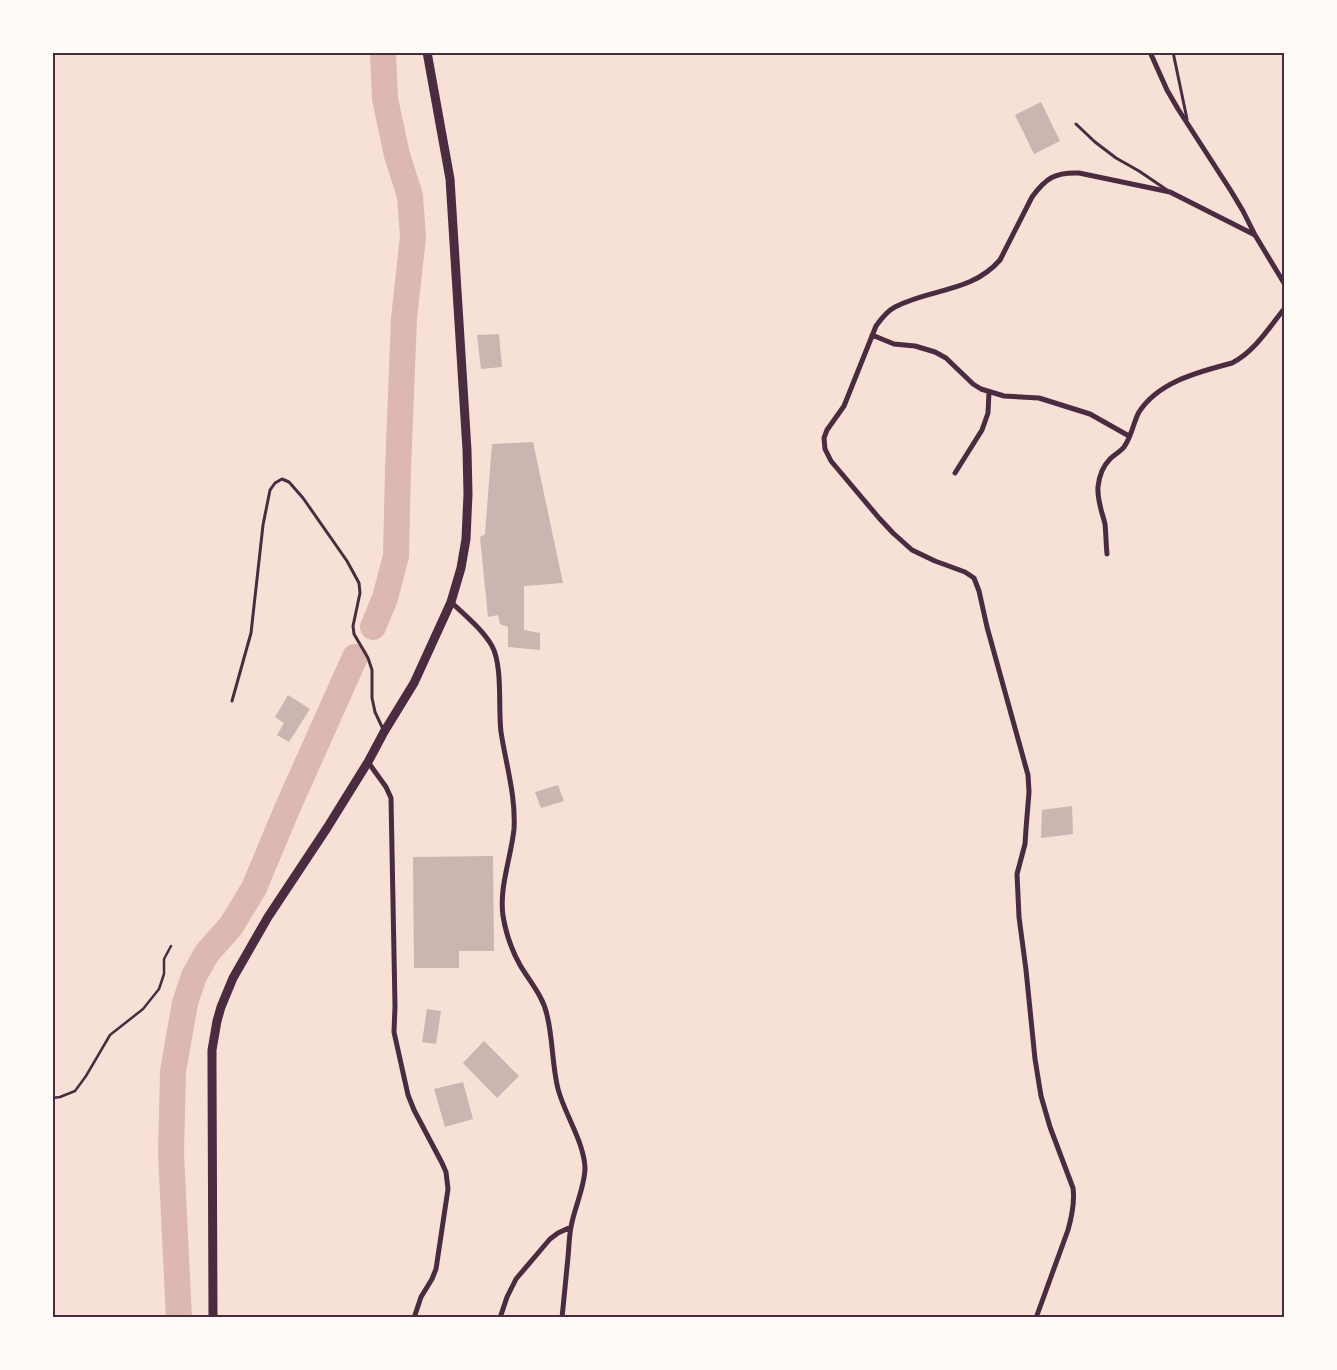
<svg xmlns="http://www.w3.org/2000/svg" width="1337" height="1370" viewBox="0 0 1337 1370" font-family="'Nunito Sans',sans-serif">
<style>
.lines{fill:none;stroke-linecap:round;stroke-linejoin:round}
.river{stroke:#dcb8b0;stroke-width:26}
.building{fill:#ccb4b1}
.path{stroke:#4a2c40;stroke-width:2.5}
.service{stroke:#4a2c40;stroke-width:3}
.minor{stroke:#4a2c40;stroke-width:5}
.secondary{stroke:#4a2c40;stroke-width:9}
.neatline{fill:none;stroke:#4a2c40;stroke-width:2}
</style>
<rect width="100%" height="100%" fill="#f7e1d7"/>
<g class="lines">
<path class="river" d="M373,627L385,598L396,556L398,470L404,318L413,237L410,196L397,155L385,99L383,52
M179,1318L171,1154L173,1071L185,1003L194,976L207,953L231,926L254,888L287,809L355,657"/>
</g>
<path class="building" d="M1041,102L1060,141L1034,154L1015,115Z
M499,334L502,367L481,369L477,335Z
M533,442L563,583L524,586V630L540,633V650L508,647V627L500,624L498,615L488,617L480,537L485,534L492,444Z
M288,695L310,709L289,742L277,735L284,723L275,717Z
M558,785L564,801L541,808L535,792Z
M1072,806L1073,834L1041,838L1042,810Z
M493,856L494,951H459V968H414L413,857Z
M427,1009L441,1011L436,1044L422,1042Z
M484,1041L519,1076L497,1098L463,1063Z
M463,1082L473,1119L445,1127L434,1089Z"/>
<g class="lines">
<path class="path" d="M52,1098L60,1097L75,1091L86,1076L110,1035L143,1009L159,989L164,974V959L171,946"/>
<path class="service" d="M1173,52L1187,119
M1076,124L1095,142L1116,158L1139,171L1167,190
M232,701L251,633L263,525L270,490L275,483L282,479L289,482L303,498L347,561L359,583L360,593L353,626L354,634L368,658L372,670V698L375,712L383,729"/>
<path class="minor" d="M1150,52L1167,90L1178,109L1231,191L1243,211L1255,235L1284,283
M872,335L894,344L915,346L935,352L946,358L973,384L981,389L1004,396L1039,398L1090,414L1129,436
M955,473L982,430L988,413L989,392
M1107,554C1106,544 1106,534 1105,524C1102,512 1097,500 1098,487C1099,477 1103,466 1110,459C1114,455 1120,452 1124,447C1132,436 1133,423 1139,412C1159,381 1199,372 1232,363C1254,352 1269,328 1284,309
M451,602C465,615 483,630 492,646C503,666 498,709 501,732C506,765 516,796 514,829C511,858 499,887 503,916C506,934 511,949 520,965C530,982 543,996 547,1015C553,1039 552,1065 558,1089C565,1115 584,1142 585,1168C585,1186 574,1209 571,1227C569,1237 569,1247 568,1257C566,1277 564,1297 562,1318
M368,762L386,787L391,798L395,1006L394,1032L408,1095L414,1110L442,1163L446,1172L448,1189L436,1269L432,1279L421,1297L414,1318
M500,1318L507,1297L516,1279L550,1239L558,1233L571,1227
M1036,1318L1068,1230C1072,1216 1075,1203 1073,1188L1050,1127L1041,1096L1035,1059L1026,970L1019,917L1017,874L1025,844L1026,829L1029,792L1028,775L987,627L979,591L974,578L965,572L935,561L912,550L893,533L879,518L831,461L825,449L824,438L827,430L844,406L876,326C881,319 887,311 895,307C931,288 971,293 1000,260L1032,197C1046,178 1055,172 1079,173L1170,192L1255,235"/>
<path class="secondary" d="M213,1318L212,1066V1050L217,1021L221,1007L233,978L268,917L327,828L368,762L384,732L414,683L451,602L461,568L466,539L468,494L467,450L450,179L427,52"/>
</g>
<rect width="1337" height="1370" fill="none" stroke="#fffaf5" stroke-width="108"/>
<rect x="54" y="54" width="1229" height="1262" class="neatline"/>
</svg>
